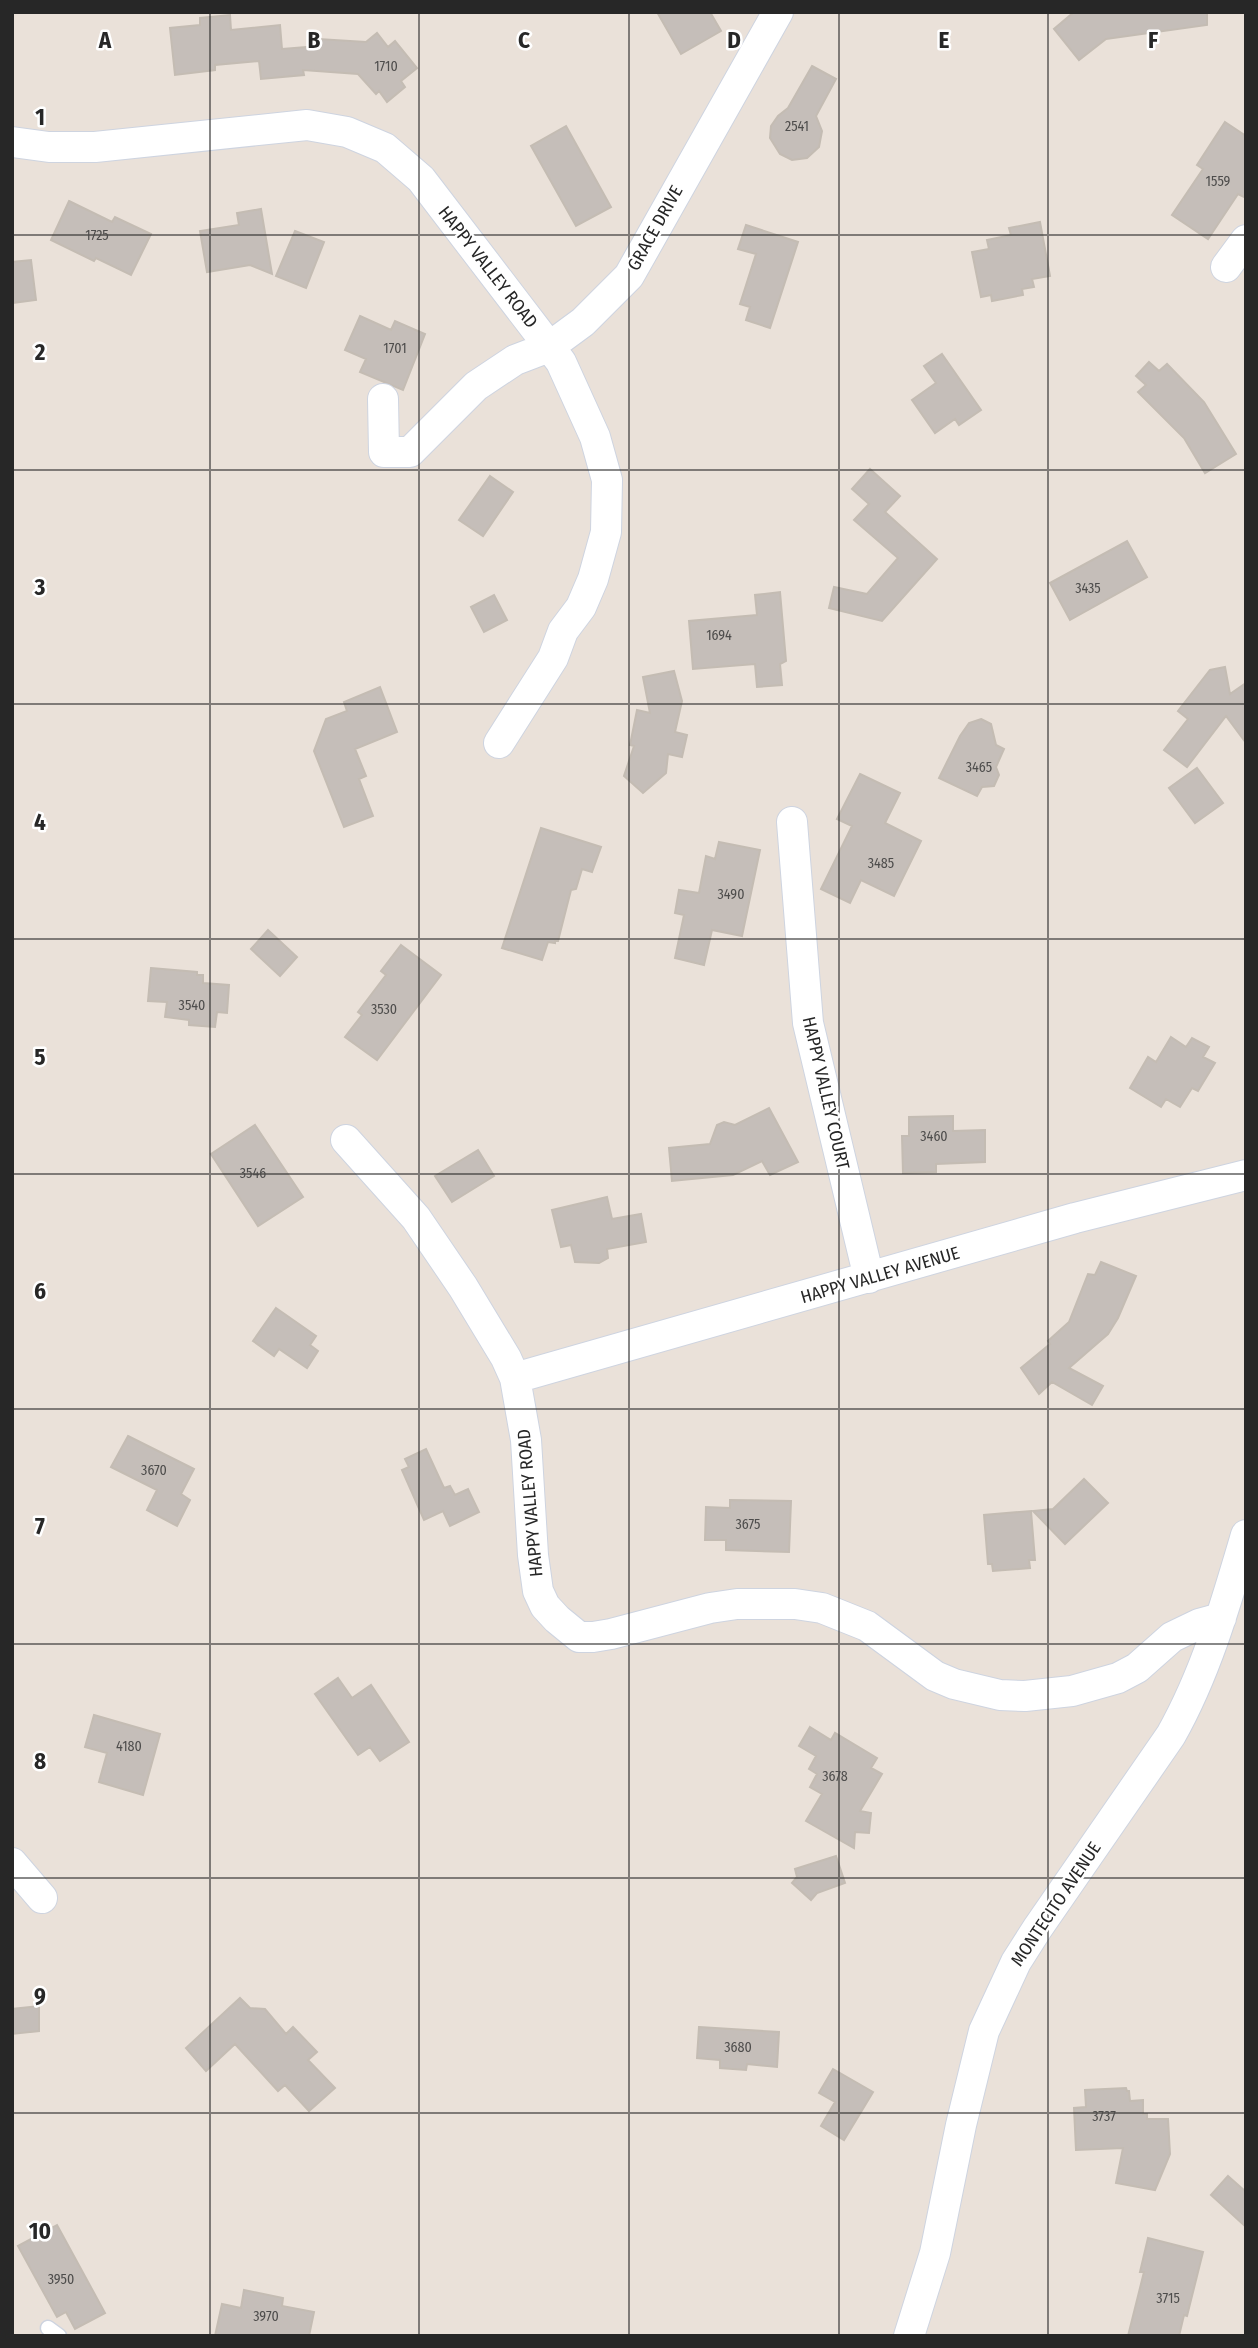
<svg xmlns="http://www.w3.org/2000/svg" width="1258" height="2348" viewBox="0 0 1258 2348" font-family="'Fira Sans Condensed',sans-serif">
<style>
.building{fill:#c5beb9;stroke:#c4bcb3;stroke-width:2}
.lines{fill:none;stroke-linecap:round;stroke-linejoin:round}
.service-casing{stroke:#ced4e0;stroke-width:17}
.minor-casing{stroke:#ced4e0;stroke-width:32}
.service{stroke:#fff;stroke-width:14}
.minor{stroke:#fff;stroke-width:30}
.grid{fill:none;stroke:#272727;stroke-width:2;stroke-opacity:0.55}
.labels{text-anchor:middle;stroke-width:5;stroke-linejoin:round;paint-order:stroke}
.number-label{font-size:14px;fill:#4e4d4c}
.street-label{font-size:18px;fill:#272727;stroke:#fff}
.grid-label{font-size:23px;text-anchor:middle;font-weight:bold;fill:#272727;stroke:#fff;stroke-width:5;stroke-linejoin:round;paint-order:stroke}
</style>
<rect width="100%" height="100%" fill="#eae1d9"/>
<path class="building" d="M657,12H710L721,31L681,54Z
M1074,12H1207V25L1106,39L1079,60L1054,29Z
M230,15L231,30L280,25L282,49L319,46V39L366,42L377,33L388,47L395,41L417,68L401,81L405,87L387,102L379,91L376,94L358,74L303,70L304,75L261,79L259,61L215,65V70L175,75L170,28L200,25V18Z
M812,66L836,79L816,116L822,131L819,147L807,158L792,160L780,154L770,138L771,126L778,116L788,108Z
M1225,122L1246,136V198L1238,194L1208,239L1172,215L1203,169L1197,165Z
M566,126L611,207L576,226L531,146Z
M69,201L112,222L115,217L151,234L131,275L96,258L94,261L51,240Z
M261,209L272,274L250,265L207,272L200,231L239,225L237,213Z
M1040,222L1050,276L1032,279L1034,287L1022,289L1023,295L992,301L991,295L981,297L972,252L989,249L987,240L1011,235L1009,228Z
M746,225L798,242L770,328L746,320L750,307L740,304L756,254L738,249Z
M295,231L324,242L306,288L276,276Z
M31,260L36,300L12,303V262Z
M360,316L391,330L395,321L425,334L403,390L360,372L366,359L345,350Z
M942,354L981,410L959,425L955,419L935,433L912,400L936,383L924,366Z
M1149,362L1159,371L1167,364L1204,402L1236,454L1205,473L1184,438L1138,392L1146,385L1136,376Z
M870,469L900,496L885,512L937,559L882,621L829,608L834,587L867,594L898,558L854,520L869,504L852,489Z
M490,476L513,492L483,536L459,520Z
M1127,541L1147,577L1070,620L1050,583Z
M780,592L786,661L780,664L782,685L757,687L755,664L693,669L689,621L757,615L755,595Z
M494,595L507,620L484,632L471,607Z
M1225,667L1230,694L1246,683V743L1226,716L1187,767L1164,750L1188,719L1178,711L1210,670Z
M674,671L682,701L675,732L687,735L682,757L668,754L666,773L643,793L624,776L634,746L630,745L637,710L650,713L643,677Z
M380,687L397,732L355,749L366,776L359,779L373,816L344,827L314,751L326,719L347,711L344,702Z
M981,719L991,724L996,745L1004,749L996,767L999,775L994,786L982,787L977,796L939,778L960,736L969,723Z
M1197,768L1223,803L1195,823L1169,788Z
M860,774L900,793L885,823L921,841L894,896L861,880L850,903L821,889L852,826L837,819Z
M541,828L601,847L592,872L582,869L576,889L571,890L558,941H555V943L548,942L542,960L502,948Z
M719,842L760,850L742,936L712,930L704,965L675,958L684,915L675,913L679,890L699,893L706,856L715,859Z
M268,930L297,957L280,976L251,949Z
M401,945L441,975L377,1060L345,1037L362,1015L358,1012L386,975L381,971Z
M151,968L197,972V975H203V983L229,985L227,1013L217,1012L215,1027L189,1025V1020L165,1017L167,1002L148,1001Z
M1171,1037L1186,1047L1192,1038L1209,1047L1203,1057L1215,1063L1198,1091L1192,1088L1180,1107L1166,1099L1161,1107L1130,1088L1148,1057L1156,1062Z
M769,1108L798,1162L770,1175L762,1161L733,1175L672,1181L669,1148L710,1144L717,1125L724,1122L735,1125Z
M953,1116V1131L985,1130V1162L936,1164V1172L903,1173L902,1136H909V1117Z
M255,1125L303,1197L258,1226L211,1154Z
M478,1150L494,1176L452,1202L435,1176Z
M607,1197L612,1219L641,1214L646,1242L607,1249L608,1258L599,1263L575,1262L571,1245L561,1247L552,1210Z
M1101,1262L1136,1276L1118,1318L1108,1334L1069,1368L1103,1386L1092,1405L1052,1382L1039,1394L1021,1368L1050,1344L1048,1341L1069,1322L1088,1274L1095,1275Z
M276,1308L316,1336L310,1345L318,1351L307,1368L279,1349L274,1356L253,1341Z
M128,1436L194,1469L181,1494L190,1500L177,1526L147,1510L157,1490L111,1467Z
M426,1449L444,1488L450,1486L455,1495L468,1489L479,1512L450,1526L443,1511L424,1520L402,1470L409,1467L405,1459Z
M1084,1479L1108,1503L1065,1544L1033,1511L1053,1509Z
M730,1500L791,1501L789,1552L726,1550V1540H705L706,1507L730,1508Z
M1031,1511L1035,1560H1029L1030,1568L993,1571L992,1564H988L984,1515Z
M338,1678L352,1698L371,1685L409,1742L380,1761L370,1747L358,1755L315,1694Z
M94,1715L160,1734L143,1795L99,1782L107,1753L85,1747Z
M810,1727L831,1740L835,1733L877,1758L871,1768L882,1774L860,1811L871,1813L869,1833L855,1832L854,1848L806,1821L822,1794L810,1787L817,1774L809,1769L816,1756L799,1746Z
M836,1856L845,1883L817,1893L811,1900L792,1883L797,1877L795,1869Z
M240,1998L250,2008L265,2009L286,2034L293,2027L317,2052L308,2060L335,2088L309,2111L285,2085L278,2091L235,2044L206,2071L186,2048Z
M39,2006V2031L12,2034V2009Z
M699,2027L779,2032L777,2067L747,2064L746,2070L720,2068V2060L697,2058Z
M833,2069L873,2092L844,2140L821,2126L835,2102L819,2093Z
M1126,2088L1127,2091H1129L1130,2101L1143,2100V2114H1147V2119H1168L1170,2154L1155,2190L1116,2183L1123,2148L1076,2150L1074,2108L1086,2107L1085,2090Z
M1228,2176L1246,2192V2227L1211,2195Z
M57,2225L105,2313L75,2329L66,2312L57,2317L18,2246Z
M1148,2238L1203,2252L1187,2316L1184,2315L1179,2336H1128L1144,2272H1140Z
M244,2290L283,2298L282,2306L314,2312L309,2336H215L222,2304L241,2308Z"/>
<g class="lines">
<defs>
<path id="service" d="M48,2328L59,2336"/>
<path id="minor" d="M12,142L49,147H95L307,125L347,132L385,148L421,179L561,362L595,437L607,480L606,532L593,579L581,607L563,631L553,658L499,743
M1226,267L1246,240
M383,399L384,452H410L476,386L515,360L549,347L583,322L629,276L778,12
M792,822L808,1023L869,1278
M346,1140L416,1218L463,1287L506,1358L515,1378L526,1440L533,1555L538,1591L545,1606L557,1619L579,1637H593L611,1634L710,1608L737,1604H795L822,1608L867,1626L935,1676L954,1684L1000,1695L1025,1696L1072,1691L1118,1678L1137,1668L1172,1637L1199,1624L1221,1618
M515,1378L1075,1218L1246,1175
M12,1863L42,1898
M909,2336L935,2253L961,2125L984,2031L1016,1962L1037,1929L1171,1735C1206,1673 1226,1603 1246,1535"/>
</defs>
<use href="#service" class="service-casing"/>
<use href="#minor" class="minor-casing"/>
<use href="#service" class="service"/>
<use href="#minor" class="minor"/>
</g>
<path class="grid" d="M210,12V2336M419,12V2336M629,12V2336M839,12V2336M1048,12V2336M12,235H1246M12,470H1246M12,704H1246M12,939H1246M12,1174H1246M12,1409H1246M12,1644H1246M12,1878H1246M12,2113H1246"/>
<g class="labels">
<g class="number-label">
<text x="386" y="71">1710</text>
<text x="797" y="131">2541</text>
<text x="1218" y="186">1559</text>
<text x="97" y="240">1725</text>
<text x="395" y="353">1701</text>
<text x="1088" y="593">3435</text>
<text x="719" y="640">1694</text>
<text x="979" y="772">3465</text>
<text x="881" y="868">3485</text>
<text x="731" y="899">3490</text>
<text x="192" y="1010">3540</text>
<text x="384" y="1014">3530</text>
<text x="934" y="1141">3460</text>
<text x="253" y="1178">3546</text>
<text x="154" y="1475">3670</text>
<text x="748" y="1529">3675</text>
<text x="129" y="1751">4180</text>
<text x="835" y="1781">3678</text>
<text x="738" y="2052">3680</text>
<text x="1104" y="2121">3737</text>
<text x="61" y="2284">3950</text>
<text x="1168" y="2303">3715</text>
<text x="266" y="2321">3970</text>
</g>
<g class="street-label">
<text transform="translate(655 228) rotate(-61)" y="6">GRACE DRIVE</text>
<text transform="translate(488 267) rotate(52)" y="6">HAPPY VALLEY ROAD</text>
<text transform="translate(826 1093) rotate(77)" y="6">HAPPY VALLEY COURT</text>
<text transform="translate(880 1275) rotate(-16)" y="6">HAPPY VALLEY AVENUE</text>
<text transform="translate(530 1503) rotate(-95)" y="6">HAPPY VALLEY ROAD</text>
<text transform="translate(1056 1904) rotate(-56)" y="6">MONTECITO AVENUE</text>
</g>
</g>
<g class="grid-label">
<text x="105" y="48">A</text>
<text x="314" y="48">B</text>
<text x="524" y="48">C</text>
<text x="734" y="48">D</text>
<text x="944" y="48">E</text>
<text x="1153" y="48">F</text>
<text x="40" y="125">1</text>
<text x="40" y="360">2</text>
<text x="40" y="595">3</text>
<text x="40" y="830">4</text>
<text x="40" y="1065">5</text>
<text x="40" y="1299">6</text>
<text x="40" y="1534">7</text>
<text x="40" y="1769">8</text>
<text x="40" y="2004">9</text>
<text x="40" y="2239">10</text>
</g>
<rect width="1258" height="2348" fill="none" stroke="#272727" stroke-width="28"/>
</svg>
